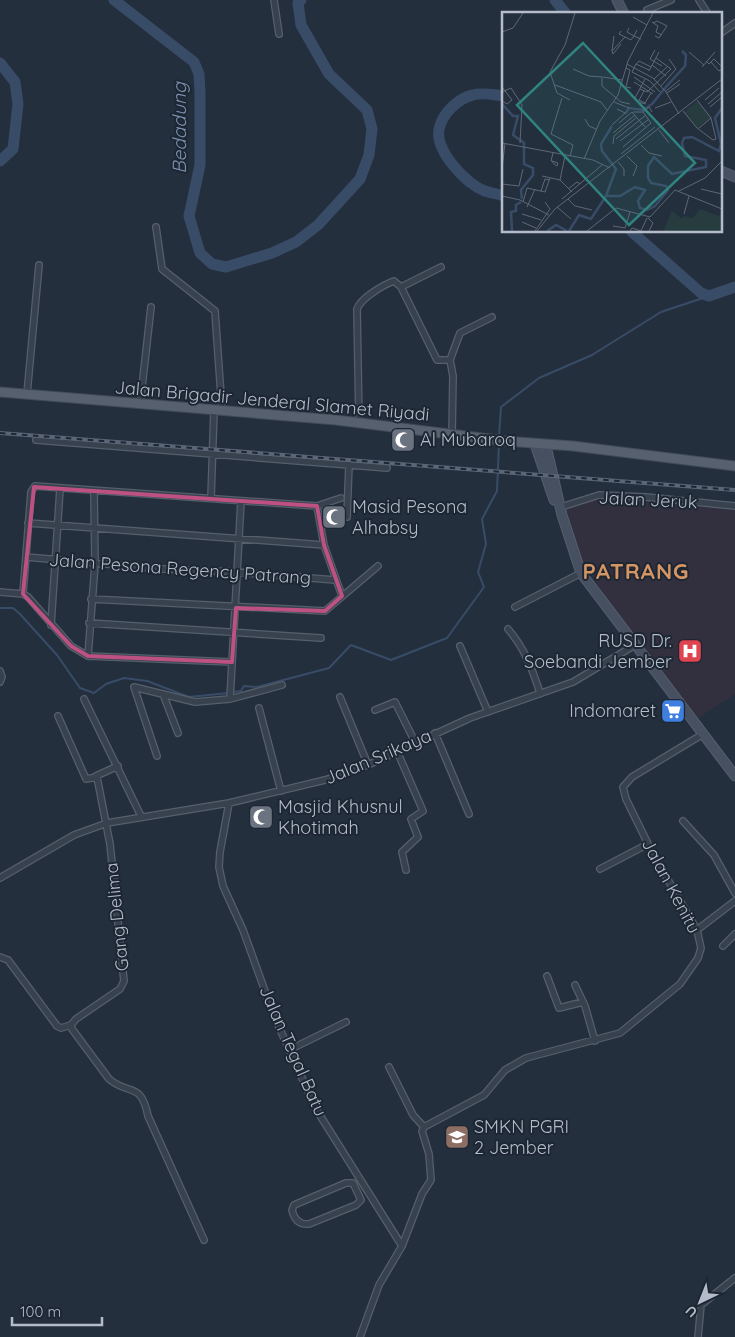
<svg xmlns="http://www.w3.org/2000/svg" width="735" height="1337" viewBox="0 0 735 1337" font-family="Quicksand,sans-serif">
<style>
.medical{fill:#32303f}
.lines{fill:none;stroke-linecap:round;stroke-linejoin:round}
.stream{stroke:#394c67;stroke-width:2}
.river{stroke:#394c67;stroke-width:11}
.street-casing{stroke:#565f6c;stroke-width:8}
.secondary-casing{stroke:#565f6c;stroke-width:11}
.primary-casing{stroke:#414a57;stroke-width:11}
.street{stroke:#38414e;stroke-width:5.5}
.secondary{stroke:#465061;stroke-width:9}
.primary{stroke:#56606e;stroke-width:9}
.rail-casing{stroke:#5a6575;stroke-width:4}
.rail{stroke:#1d2633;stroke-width:2;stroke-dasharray:5.5;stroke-linecap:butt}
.marked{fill:none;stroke:#bd5182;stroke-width:4;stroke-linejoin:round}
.labels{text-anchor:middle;stroke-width:4;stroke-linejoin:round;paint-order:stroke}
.street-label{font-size:18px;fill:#b4bcc9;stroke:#1d2633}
.poi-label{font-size:18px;fill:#b4bcc9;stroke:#1d2633;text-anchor:start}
.water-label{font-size:19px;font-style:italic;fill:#7c92b1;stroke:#1d2633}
.district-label{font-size:22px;font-weight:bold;letter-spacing:1px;fill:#d59563;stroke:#1d2633}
.inset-river{fill:none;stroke:#394c67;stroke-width:2.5}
.inset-road{fill:none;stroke:#5e6776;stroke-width:1}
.view{fill:#308480;fill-opacity:0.15;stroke:#308480;stroke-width:2.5}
.inset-edge{fill:none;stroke:#b4bcc9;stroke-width:2.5}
</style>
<rect width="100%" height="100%" fill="#242f3e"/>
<path class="medical" d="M593,500L660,501L735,508V694L698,718L612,607L583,562L566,508Z"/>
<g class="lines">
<path class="stream" d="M499,436L501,407L539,378L592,355L661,312L709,296
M0,608H13L19,613L57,655L80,688L94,693L106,684L124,678L147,681L189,697L228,693
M232,692L241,691L244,686L257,687L329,668L351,645L391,660L447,638L484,587L478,572L486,544L482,519L497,491L499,444"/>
<path class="river" d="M114,0L194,62L199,74L200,92V165L189,216L200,253L212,264L226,267L272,253L296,242L318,225L360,179L369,155L372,129L367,110L329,74L301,25L298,3L301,0
M555,0L566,14
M0,63L15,82L18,104L13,149L0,161
M504,96C494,95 482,92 473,95C458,98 442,114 439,129C435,151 466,184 485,191C491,193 498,194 504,196
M631,231L701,293L709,296L735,287"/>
<defs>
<path id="street" d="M274,0L279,34
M699,0L708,14
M647,10L671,0
M721,33L735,23
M156,227L162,269L215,311L222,410
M401,287L441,267
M27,394L39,265
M140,405L151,307
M359,422L357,309C361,298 383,285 394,281L401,287L437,360H450
M452,434L453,376L450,360L460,333L492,317
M36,440L387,468
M94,492L95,564L88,656L232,662
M211,498L214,410
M317,506L324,545L342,596
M561,507L599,495L646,497L735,506
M347,517L349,464
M28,523L324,545
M26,557L164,569L236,572L335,580
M0,592L23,594L28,597L71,646L88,656
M23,594L31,492L35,486L317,506L341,498
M91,599L325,611L378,566
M515,607L581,573
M89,623L321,638
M51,625L60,489
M508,629C525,649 532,668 540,693
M460,646L488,712
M0,671L2,677L0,682
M163,694L178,733
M340,697L368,765
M84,699L141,816
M230,699L241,501
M259,708L281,791
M375,710L395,702L415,742
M58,716L86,779L97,777L110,844L124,981L120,989L76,1019L71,1025L72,1029L109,1079C129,1096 141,1081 148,1116L204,1240
M435,733L469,814
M397,751L423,811L411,819L418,837L402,852L406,870
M157,756L134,687L195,702L230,699L282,685
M96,776L118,766
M229,803L220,852L219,867L223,886L243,930L274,1016L316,1109L402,1246
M683,821L714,855L735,893
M600,869L648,844
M0,878L74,835L107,823L229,803L325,780L368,765L470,718L573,682L635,645
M697,930L735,901
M723,946L735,934
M0,957L8,960L57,1026L61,1028L71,1025
M547,976L559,1008L583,1002
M575,985L585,1006L595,1041
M289,1050L346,1022
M389,1067L413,1115L424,1127
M424,1127L484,1095L505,1070L526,1058L620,1033L680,984L698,958L701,948L697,930L653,854L626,799L623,787L632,777L703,734
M346,1183H353L361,1200L356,1205L309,1224C299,1225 294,1219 292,1210L294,1205Z
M360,1337L379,1285L402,1246L422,1194L431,1180L429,1154L422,1131L424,1127
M698,1337L701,1305L735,1278"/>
<path id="secondary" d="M617,0L624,14
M721,171L735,177
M535,444L554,500
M546,446L562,515L581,573L735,776"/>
<path id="primary" d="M0,392L336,420L506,441L573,446L735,466"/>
</defs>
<use href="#street" class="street-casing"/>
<use href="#secondary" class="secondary-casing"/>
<use href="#primary" class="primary-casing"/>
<use href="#street" class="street"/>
<use href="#secondary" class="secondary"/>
<use href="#primary" class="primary"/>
<defs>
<path id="rail" d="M0,433L735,490"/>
</defs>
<use href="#rail" class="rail-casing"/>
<use href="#rail" class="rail"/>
</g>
<path class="marked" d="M34,487L317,506L324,545L342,596L325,611L236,608L232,662L88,656L71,646L23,594Z"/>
<defs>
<symbol id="mosque-square" viewBox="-11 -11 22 22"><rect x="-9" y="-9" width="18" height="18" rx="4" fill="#6b7280" stroke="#1d2633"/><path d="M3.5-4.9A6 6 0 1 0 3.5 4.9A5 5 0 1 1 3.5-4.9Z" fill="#fff"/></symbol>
<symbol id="hospital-square" viewBox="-11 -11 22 22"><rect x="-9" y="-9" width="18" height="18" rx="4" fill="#e0444e" stroke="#1d2633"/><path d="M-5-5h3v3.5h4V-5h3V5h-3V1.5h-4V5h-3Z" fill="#fff"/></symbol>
<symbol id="supermarket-square" viewBox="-11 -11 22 22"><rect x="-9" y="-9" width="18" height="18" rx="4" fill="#3f7fe0" stroke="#1d2633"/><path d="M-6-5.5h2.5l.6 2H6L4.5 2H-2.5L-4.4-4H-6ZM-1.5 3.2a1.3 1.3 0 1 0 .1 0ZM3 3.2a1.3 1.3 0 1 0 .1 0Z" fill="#fff"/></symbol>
<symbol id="school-square" viewBox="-11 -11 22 22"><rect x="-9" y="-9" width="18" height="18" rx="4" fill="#8d6e63" stroke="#1d2633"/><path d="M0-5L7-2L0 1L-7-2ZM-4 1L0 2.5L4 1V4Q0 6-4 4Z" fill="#fff"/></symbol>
</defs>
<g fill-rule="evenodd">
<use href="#mosque-square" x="389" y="426" width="28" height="28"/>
<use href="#mosque-square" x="320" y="503" width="28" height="28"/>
<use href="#hospital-square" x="676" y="637" width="28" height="28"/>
<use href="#supermarket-square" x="659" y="697" width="28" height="28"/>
<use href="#mosque-square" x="247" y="803" width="28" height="28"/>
<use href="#school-square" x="443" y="1123" width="28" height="28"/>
</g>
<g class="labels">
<g class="street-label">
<text transform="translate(272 401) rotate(5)" y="6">Jalan Brigadir Jenderal Slamet Riyadi</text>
<text transform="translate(648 500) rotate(3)" y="6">Jalan Jeruk</text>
<text transform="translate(180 569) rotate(4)" y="6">Jalan Pesona Regency Patrang</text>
<text transform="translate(378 757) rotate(-23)" y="6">Jalan Srikaya</text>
<text transform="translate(671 886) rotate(62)" y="6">Jalan Kenitu</text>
<text transform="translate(117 917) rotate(-96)" y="6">Gang Delima</text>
<text transform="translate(293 1051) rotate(66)" y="6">Jalan Tegal Batu</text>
</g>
<g class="poi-label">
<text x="420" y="446">Al Mubaroq</text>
<text x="352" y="513">Masid Pesona<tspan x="352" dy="21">Alhabsy</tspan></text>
<text x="672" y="647" text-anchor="end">RUSD Dr.<tspan x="672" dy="21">Soebandi Jember</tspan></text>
<text x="656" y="717" text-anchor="end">Indomaret</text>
<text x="278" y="813">Masjid Khusnul<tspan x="278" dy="21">Khotimah</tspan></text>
<text x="474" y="1133">SMKN PGRI<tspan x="474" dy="21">2 Jember</tspan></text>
</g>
<g class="water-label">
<text transform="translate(179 128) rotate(-90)" y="7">Bedadung</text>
</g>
<g class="district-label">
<text x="636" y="579">PATRANG</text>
</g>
</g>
<g transform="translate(502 12)">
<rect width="220" height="220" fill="#242f3e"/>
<path d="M195,89L209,105L195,116L182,100ZM198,197L217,204L220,201V219H161L170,199L180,207L182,204L191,206Z" fill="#263c3f"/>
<path class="inset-river" d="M163,76L183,54L184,43L180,39M0,92L11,104H16L11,123L22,131V152L31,156V163L19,178L20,187M123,102L127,96L141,98L150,92L163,76M104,184L114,157L100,139L99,132L110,114M10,219L9,200L14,199V193L19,190M45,219L54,213L65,219M67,219L77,203L89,207L104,184H118L133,175L143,178L136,189L138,196L145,198L153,194L166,178L164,174L149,171L146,166V154L152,145L170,162L204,155V148L183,144L180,131L182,126L190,125L217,139L219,132L213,106L220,96"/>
<path class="inset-road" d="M131,5L145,13M150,10L156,14L154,20L160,23M151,11L155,9L165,14L157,26L153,24M127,16L125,20L132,24L135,18M119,19L117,22L129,28L132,24L139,27M0,20L11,16L21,1M119,32L111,42L110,39L123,25M153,38L148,47L160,54M110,39L112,24M187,40L202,53M204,49L207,52L212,47L220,55M209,50L217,59L220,57M125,52L151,66L164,80L177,102M134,52L137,49L149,55M150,53L164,64M200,55L213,40M124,56L128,58L124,75L129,76M71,57L87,64L100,65V74L119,90L128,92M147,58L134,52L130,60L148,69L158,80M147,59L157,40M101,65L120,68M132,65L153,80M152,67L166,54M132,70L151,82M53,73L99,90L105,98M159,74L174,57L167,47M0,75L10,88L5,92L0,89M138,77L145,80L169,57L154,46M142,79L136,90L144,92M164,79L178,68M0,80L9,76L20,93L18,131M165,81L178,72M60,86L49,122L71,133L68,144M133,86L143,67M68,88L55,81L48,60L63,33L73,1M137,88L143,91L149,81M203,88L217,76M112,90L127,96M206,92L220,80M208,95L220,85M153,96L169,90M181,99L195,116L211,128L214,127L209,106L195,88M131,100H141L147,95L150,100M83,107L87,114L94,117M117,111L130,100L143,115M110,113L123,101L115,97M197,116L209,106M157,118L167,131M111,121L133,103M114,127L144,103M118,129L147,107M0,131L91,148L108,156M111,132L112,124L135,105M139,133L147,141L160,144M121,135L149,111L141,100M119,142L153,115M63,144L58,168L70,180M125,144L135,154L131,164M82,147L98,109L116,83L126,49L151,1M50,149L56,151L55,154L52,152L50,149H49L51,141M116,150L122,157V164M0,157L3,131M40,164L58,168M0,172L17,174L21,157M66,177L75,170L78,172M199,177L220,182M39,179L43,167L47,168M177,179L203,166L220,149M0,184L18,188L47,203M60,187L100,153M66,187L73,194L90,198M21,190L25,176L43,180L48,166M25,195L33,177M55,195L69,207M20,202L39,208M182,202L187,184M146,206L151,211L147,219M20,210L34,216M111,214L123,216L128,200M33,219L48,197L43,190M35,219L53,197L220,67M85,219L114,196L148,205L173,178L220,197M128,219L130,216L139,219L145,206"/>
<path class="view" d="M81,31L193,151L127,213L15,93Z"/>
<rect width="220" height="220" class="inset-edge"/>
</g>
<g transform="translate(700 1302) rotate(223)" stroke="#1d2633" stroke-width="4" paint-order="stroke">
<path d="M0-4L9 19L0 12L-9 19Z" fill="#b4bcc9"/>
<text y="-8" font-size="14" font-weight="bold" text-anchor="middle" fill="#b4bcc9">U</text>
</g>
<path d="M12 1317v8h90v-8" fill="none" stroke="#b4bcc9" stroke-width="2.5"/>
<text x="20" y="1317" font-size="15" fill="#b4bcc9" stroke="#1d2633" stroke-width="4" paint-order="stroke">100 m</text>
</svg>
